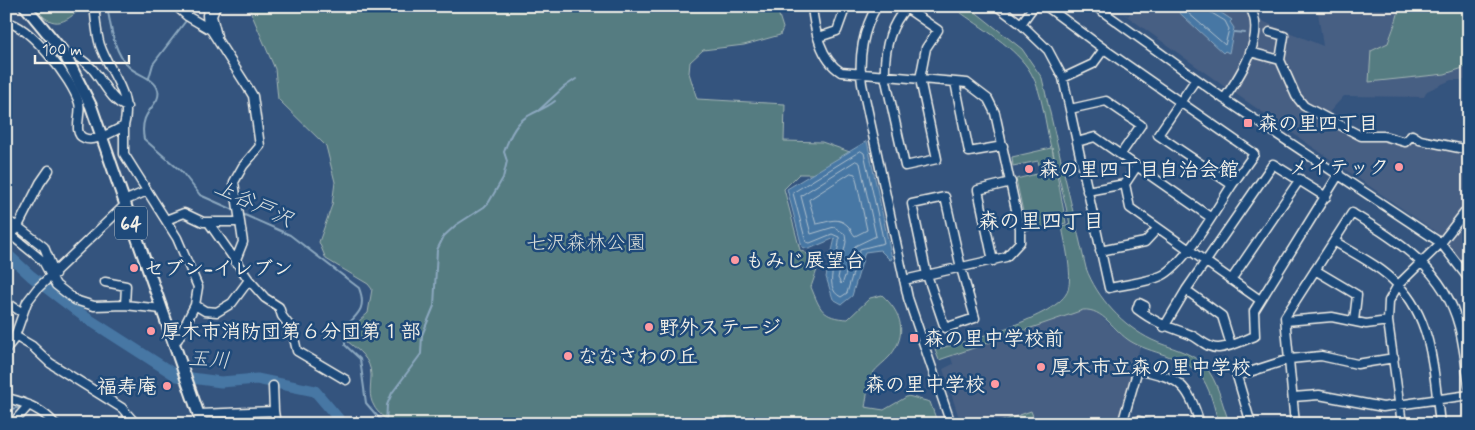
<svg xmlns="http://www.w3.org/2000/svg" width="1475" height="430" viewBox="0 0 1475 430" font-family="Mynerve,'Klee One',sans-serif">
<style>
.built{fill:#475e83}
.green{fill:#547b81;stroke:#a4b6b4}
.water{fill:#4777a4;stroke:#8ca8bf}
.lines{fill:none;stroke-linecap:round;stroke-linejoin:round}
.shore{stroke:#afc0cd;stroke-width:1}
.stream{stroke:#8ca8bf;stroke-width:2}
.river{stroke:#4777a4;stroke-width:11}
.minor-casing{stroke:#f4f1e8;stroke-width:11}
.major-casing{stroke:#f4f1e8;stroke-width:14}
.minor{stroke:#1f4a7a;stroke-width:8}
.major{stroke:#1f4a7a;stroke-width:10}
.poi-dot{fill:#ff9aa2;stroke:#1f4a7a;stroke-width:2}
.labels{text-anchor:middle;stroke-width:5;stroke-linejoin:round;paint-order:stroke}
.shield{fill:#1f4a7a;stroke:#b4bfc7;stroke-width:1}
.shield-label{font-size:19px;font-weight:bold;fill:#f4f1e8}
.poi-label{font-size:20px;font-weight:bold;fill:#f4f1e8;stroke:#1f4a7a;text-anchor:start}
.park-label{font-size:20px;fill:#dcdfd9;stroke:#1f4a7a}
.water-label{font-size:21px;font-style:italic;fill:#dadfde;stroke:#1f4a7a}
.neighbourhood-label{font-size:21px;font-weight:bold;fill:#f4f1e8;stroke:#1f4a7a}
</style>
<rect width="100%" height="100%" fill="#34547e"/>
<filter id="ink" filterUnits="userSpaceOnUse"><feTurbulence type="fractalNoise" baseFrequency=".02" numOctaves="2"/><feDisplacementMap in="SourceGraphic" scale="10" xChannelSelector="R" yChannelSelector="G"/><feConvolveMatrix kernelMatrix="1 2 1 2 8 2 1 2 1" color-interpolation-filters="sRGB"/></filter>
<g filter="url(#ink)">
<path class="built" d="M1113,6L1128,16L1136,6H1245L1252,17L1323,46L1317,6H1469V80H1451L1427,91L1424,97L1344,96L1324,118L1359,138H1412L1469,152V274L1436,232L1233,92L1231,87H1225Z
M1083,310L1095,311L1126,339L1140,347L1118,419L1105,424H961L943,369L953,364L950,355Z
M270,412L274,424H210L206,416Z"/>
<path class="green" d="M33,6H83C63,26 52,29 33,6Z
M252,6H776L783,28L780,35L744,45L703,50L690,62L689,73L697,99L785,104L784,141L822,142L861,156L839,232L818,174H799L784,189L800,250L811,256L819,264L811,287C820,309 822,318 848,319L870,298L882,295C902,313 908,334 890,356C885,362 877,367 873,373C868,381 867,398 865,407L884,410L908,396L930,402L938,424H390C386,418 377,413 374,406C368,396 371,386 371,375C371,359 358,350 347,341L348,331L368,313L372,289L368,284L326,259L319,242L332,205L335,182L326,146L278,99L275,69L249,8Z
M959,6H968L1022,49L1042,78L1086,268C1097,298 1123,326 1152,340C1169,348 1190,351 1204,365C1219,382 1221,403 1230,424H1219C1214,408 1210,386 1199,374C1181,355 1151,354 1130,341C1114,331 1103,308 1083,310L939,360L935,350C963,341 1059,318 1068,290C1073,274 1065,244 1062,226L1070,224L1052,148L1066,223L1027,230L1016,179L1041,173L1038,161L1013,166L1012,157L1051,148C1045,124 1043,94 1031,73C1017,48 980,27 957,10Z
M1399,6H1464L1469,24V66L1445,74L1369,82L1371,51L1388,43C1391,34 1400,13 1399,6Z
M1031,411L1036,424H1000V422Z"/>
<path class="water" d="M1172,6H1211L1232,20L1230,22L1234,28L1229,53L1225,51L1223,53Z
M867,141L892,259L890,260L880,250L865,252L852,296L842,304L833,299L826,277L835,238L809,249L802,247L787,189Z"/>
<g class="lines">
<path class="shore" d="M1180,6L1225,45L1229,29L1225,21L1210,12L1209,6
M861,151L864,153L884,243L860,249L847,293L841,297C820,287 841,253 839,237L832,234L810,243L806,242L793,193Z
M856,161L860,163L876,236L855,246L843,282L841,284L838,278L846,242L845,234L834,227L811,234L801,196Z
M851,173L855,174L867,230L855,236C852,233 851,229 848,226C837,215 827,223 816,224L809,200Z"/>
<path class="stream" d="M107,6C111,27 113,51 129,67C137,75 155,78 158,90C162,106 138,109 144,139L182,172L200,195L236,211
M1234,32L1245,33
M149,78L153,64L185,22
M538,111L564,87L576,79
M240,213L290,235L359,288C367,308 358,314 345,327V345L360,359L366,403L384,424
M6,410L22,407
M386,424L387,405L392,393L421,354L422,335L434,306L437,250L444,236L456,225L484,207L489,202L503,178L507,161L504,152C508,140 516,122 528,116C538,110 545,109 555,101
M709,424L727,417"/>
<path class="river" d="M6,253L31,276L85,317L177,376L221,382L257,379L315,391L343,424"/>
<defs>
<path id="minor" d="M176,6L187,16L211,30L250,91L253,96L260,146L243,166L234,182L243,242L235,262
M216,6L212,16L217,36
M812,6C814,29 821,60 841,72L967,83L988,99L995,113L1020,228V242L1006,257L904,280
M877,6C863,29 858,58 862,84L908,298L951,424
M997,6L1021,24
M1034,6L1021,24L1048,50L1063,78L1109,288C1126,284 1145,283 1161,276C1184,266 1217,208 1232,185L1158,135L1196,79
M1046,6L1104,49L1252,152L1254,154L1232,185
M1095,6L1224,99L1441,243L1469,279
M906,8L938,30L926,48L920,79L937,159L905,166L885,76C884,51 889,27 906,8Z
M6,22C31,26 72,80 79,103C82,113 72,134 84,138C95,143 114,131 124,126C133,94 110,74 100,45C96,33 96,19 94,6
M208,27L207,15L210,6
M1270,32L1284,36L1280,60
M819,37L837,31L846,6
M1250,52L1280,60L1296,96L1304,106L1361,136H1384L1405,142L1412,135L1420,140L1469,150
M78,57C83,61 90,65 94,71C103,82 112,102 127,107
M1063,78L1093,64L1104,49
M955,82L969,152L1003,146
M1224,99C1240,76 1268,34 1249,6
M1070,109L1106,101L1141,125L1121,154
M124,126V154L177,238L198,287L195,305L178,339L174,343
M1077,142L1095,137L1210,217
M1137,166L1125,184L1130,208L1260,300
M1087,191L1125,184
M945,197L961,268L975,318L945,328L927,275L912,204Z
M124,201L147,191
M166,220L184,213L203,222H238
M6,221L17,226L44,247L55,274
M209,223L249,280L265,298L279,307L282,316L292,329L297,351L346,380
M16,230L40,183L49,170
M6,231L43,261L56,285L75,300L94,306L125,305L162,309
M1334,241C1355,254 1380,266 1397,284C1434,320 1434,376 1440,424
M1100,251L1145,242L1158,228
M993,261L978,190L1011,182
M1315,270L1357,295L1354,321
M1231,280L1300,179
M105,282L126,286L125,305
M1186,290L1222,316L1231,345
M6,302L23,313
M195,305L205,311L217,312L232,303L249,280
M1142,311L1145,306L1139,303L1137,309C1157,324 1167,326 1191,335C1200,339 1208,349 1219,348C1231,347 1244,340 1255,336L1254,311L1339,174
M1286,321L1332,317L1366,324L1388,321
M1164,327L1186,290L1273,164L1326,197
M15,336L32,346L50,363L122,408L136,424
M6,349L14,339L27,302L37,289L125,205
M273,386L274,411
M1293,397L1319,395L1383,407L1469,395
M6,398C25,402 42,409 55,424
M199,414L274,411L276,424
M12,424L29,405
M1122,424L1138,369C1179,379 1187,381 1200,424
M1125,424L1139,421L1148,424
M1251,424L1237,376L1290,359L1321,356L1357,364L1394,358
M1295,424L1285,317L1352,213C1399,242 1444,269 1459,326C1464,345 1466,366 1469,386
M1402,424L1388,321L1389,301L1398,285L1441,243L1469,207"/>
<path id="major" d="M25,6L64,53L91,106L202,424"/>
</defs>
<use href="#minor" class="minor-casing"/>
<use href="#major" class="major-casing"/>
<use href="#minor" class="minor"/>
<use href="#major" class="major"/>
</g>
</g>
<g class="poi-dot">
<rect x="1243" y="118" width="10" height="10" rx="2.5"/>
<circle cx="1399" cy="167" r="5"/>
<circle cx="1029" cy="169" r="5"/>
<circle cx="735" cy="260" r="5"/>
<circle cx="134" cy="268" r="5"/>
<circle cx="649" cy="327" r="5"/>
<circle cx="151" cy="331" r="5"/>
<rect x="909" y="333" width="10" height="10" rx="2.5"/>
<circle cx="568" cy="356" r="5"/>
<circle cx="1041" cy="367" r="5"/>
<circle cx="995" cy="384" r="5"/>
<circle cx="167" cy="386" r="5"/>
</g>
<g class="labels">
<rect class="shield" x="115" y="206.5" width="32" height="33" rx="4"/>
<g class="shield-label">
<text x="131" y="230">64</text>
</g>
<g class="poi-label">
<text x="1258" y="130">森の里四丁目</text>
<text x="1389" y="174" text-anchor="end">メイテック</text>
<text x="1039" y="176">森の里四丁目自治会館</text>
<text x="745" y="267">もみじ展望台</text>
<text x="144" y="275">セブン-イレブン</text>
<text x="659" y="334">野外ステージ</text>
<text x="161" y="338">厚木市消防団第６分団第１部</text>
<text x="924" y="345">森の里中学校前</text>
<text x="578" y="363">ななさわの丘</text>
<text x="1051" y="374">厚木市立森の里中学校</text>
<text x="985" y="391" text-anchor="end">森の里中学校</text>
<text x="157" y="393" text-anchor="end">福寿庵</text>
</g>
<g class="park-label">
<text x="586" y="249">七沢森林公園</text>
</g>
<g class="water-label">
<text transform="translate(254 203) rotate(25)" y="7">上谷戸沢</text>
<text transform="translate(209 359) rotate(4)" y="7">玉川</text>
</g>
<g class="neighbourhood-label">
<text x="1041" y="228">森の里四丁目</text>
</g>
</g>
<rect width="1475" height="430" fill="none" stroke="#1f4a7a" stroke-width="25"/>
<rect x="12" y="12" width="1450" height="405" fill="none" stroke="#f4f1e8" stroke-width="2" filter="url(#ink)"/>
<path d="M35 55v8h94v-8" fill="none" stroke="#f4f1e8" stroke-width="2.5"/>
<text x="42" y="55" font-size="15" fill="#f4f1e8" stroke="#1f4a7a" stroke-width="4" paint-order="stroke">100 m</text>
</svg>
